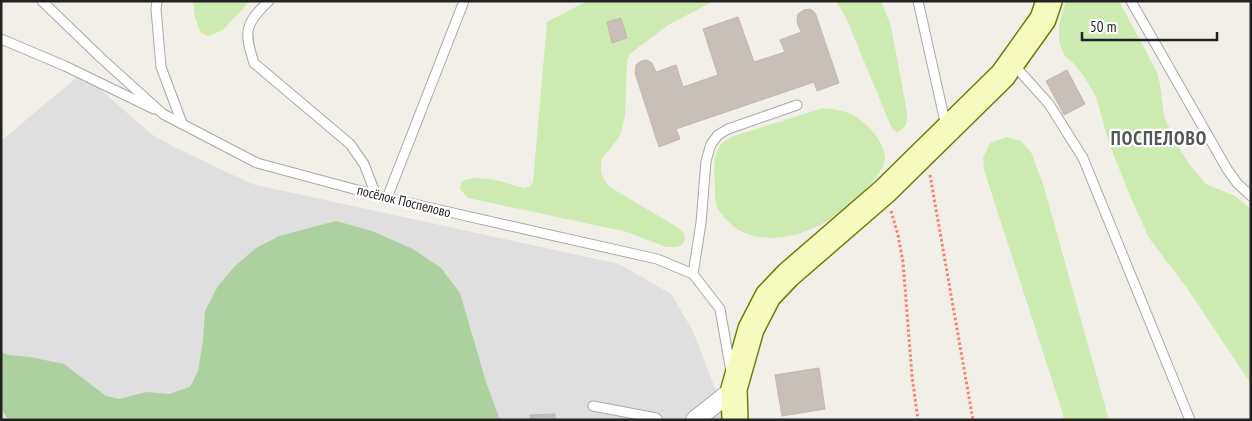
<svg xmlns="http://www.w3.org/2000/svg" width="1252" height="421" viewBox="0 0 1252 421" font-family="'PT Sans Narrow',sans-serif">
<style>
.residential{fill:#e0dfdf}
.grass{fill:#cdebb0}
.forest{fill:#add19e}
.building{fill:#c7bfb8;stroke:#c4b6ab}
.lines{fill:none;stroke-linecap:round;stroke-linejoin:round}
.service-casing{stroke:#a9a9a9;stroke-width:11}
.minor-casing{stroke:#a9a9a9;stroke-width:20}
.secondary-casing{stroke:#707d05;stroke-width:28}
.path{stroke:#fa8072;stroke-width:3;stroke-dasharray:2.5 2.5;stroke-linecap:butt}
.service{stroke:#fff;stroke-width:9}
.minor{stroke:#fff;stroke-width:18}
.secondary{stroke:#f7fabf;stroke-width:25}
.labels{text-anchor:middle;stroke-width:4.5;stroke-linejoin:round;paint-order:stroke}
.street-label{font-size:14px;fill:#222;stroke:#fff}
.district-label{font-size:19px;font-weight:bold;letter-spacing:1px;fill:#555;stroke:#fff}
</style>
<rect width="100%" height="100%" fill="#f2efe9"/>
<path class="residential" d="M82,73L151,134L174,147L252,184L619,264L671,294L693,331L727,420H1V141Z"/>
<path class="grass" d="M193,1H250L223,30L209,36L201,33L195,18Z
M587,1H714L668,25L631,53L627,60L625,116L620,136L601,160V173L608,186L677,227L684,233L685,239L682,245L675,247H666L627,232L468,198L460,189L461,182C477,172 505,183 524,188L530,186L533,182L547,22Z
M836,1H881L891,26L907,112C907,123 908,127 897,132L892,129L847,20Z
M1066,1H1119L1157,72L1160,84L1164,116L1175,141L1189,164L1206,184L1235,196L1251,209V384L1187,288L1149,238L1131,198L1110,146L1096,97L1083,75L1072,62L1065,56L1061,47L1059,41V25Z
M823,108C846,110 857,114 873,132C879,139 885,149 885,159C884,169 874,180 867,188C862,193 857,200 852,204C824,226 790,244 754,236C743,233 735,229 728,221C717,209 715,207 715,191C715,178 712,161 718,149C720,144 726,140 731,137Z
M1007,137L1021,141L1031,152L1044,187L1109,420H1063V414L984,170L983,158L990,143Z"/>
<path class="forest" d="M336,221L372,231L413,249L441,268L460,293L486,382L500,420H9L1,409V352L8,355L30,357L64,364L106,396L119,399L146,392L169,394L190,387L198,371L203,341L205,311L218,286L235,266L256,248L279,236Z"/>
<path class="building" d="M810,9L814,12L816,15L839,83L817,91L814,82L676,129L680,139L659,147L635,73L636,65L641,61L647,60L652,63L656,72L676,65L683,87L718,75L703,29L738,17L754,62L785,52L780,40L801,32L797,22L798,14L804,10Z
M621,18L627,38L612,43L607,22Z
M1067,70L1085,104L1064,115L1046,81Z
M819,368L825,409L782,416L775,375Z
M555,414V420H531L530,415Z"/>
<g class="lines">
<defs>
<path id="service" d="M42,1L101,58L163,114L257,163L387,198L657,259L693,274L720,309L731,372
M157,1L156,9L161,67L182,123
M269,1C244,24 244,32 254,63L350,144L364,164L376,195
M918,1L946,126
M1131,1L1227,169L1237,183L1251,196
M1,39L65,66L154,109
M1014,65L1049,104L1083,158L1190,420
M387,198L464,1
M693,274L701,223L706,161L711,144L718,135L728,129L797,105
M593,406L656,418L658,420"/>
<path id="minor" d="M695,420L734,389"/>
<path id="secondary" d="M735,420L734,389L751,329L768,296L788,275L885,191L1003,75L1043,19L1049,1"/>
</defs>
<use href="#service" class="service-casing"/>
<use href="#minor" class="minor-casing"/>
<use href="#secondary" class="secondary-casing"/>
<path class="path" d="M930,175L973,420
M891,211L898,235L903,262L912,376L918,420"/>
<use href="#service" class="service"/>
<use href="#minor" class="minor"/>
<use href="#secondary" class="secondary"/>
</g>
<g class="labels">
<g class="street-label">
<text transform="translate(404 201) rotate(14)" y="5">посёлок Поспелово</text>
</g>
<g class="district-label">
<text x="1159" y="145">ПОСПЕЛОВО</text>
</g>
</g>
<rect width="1252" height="421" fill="none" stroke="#222222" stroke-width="5"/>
<path d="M1082 32v8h135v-8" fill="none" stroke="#222222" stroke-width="2.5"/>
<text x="1090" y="32" font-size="15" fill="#222222" stroke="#ffffff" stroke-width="4" paint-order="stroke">50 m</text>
</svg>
